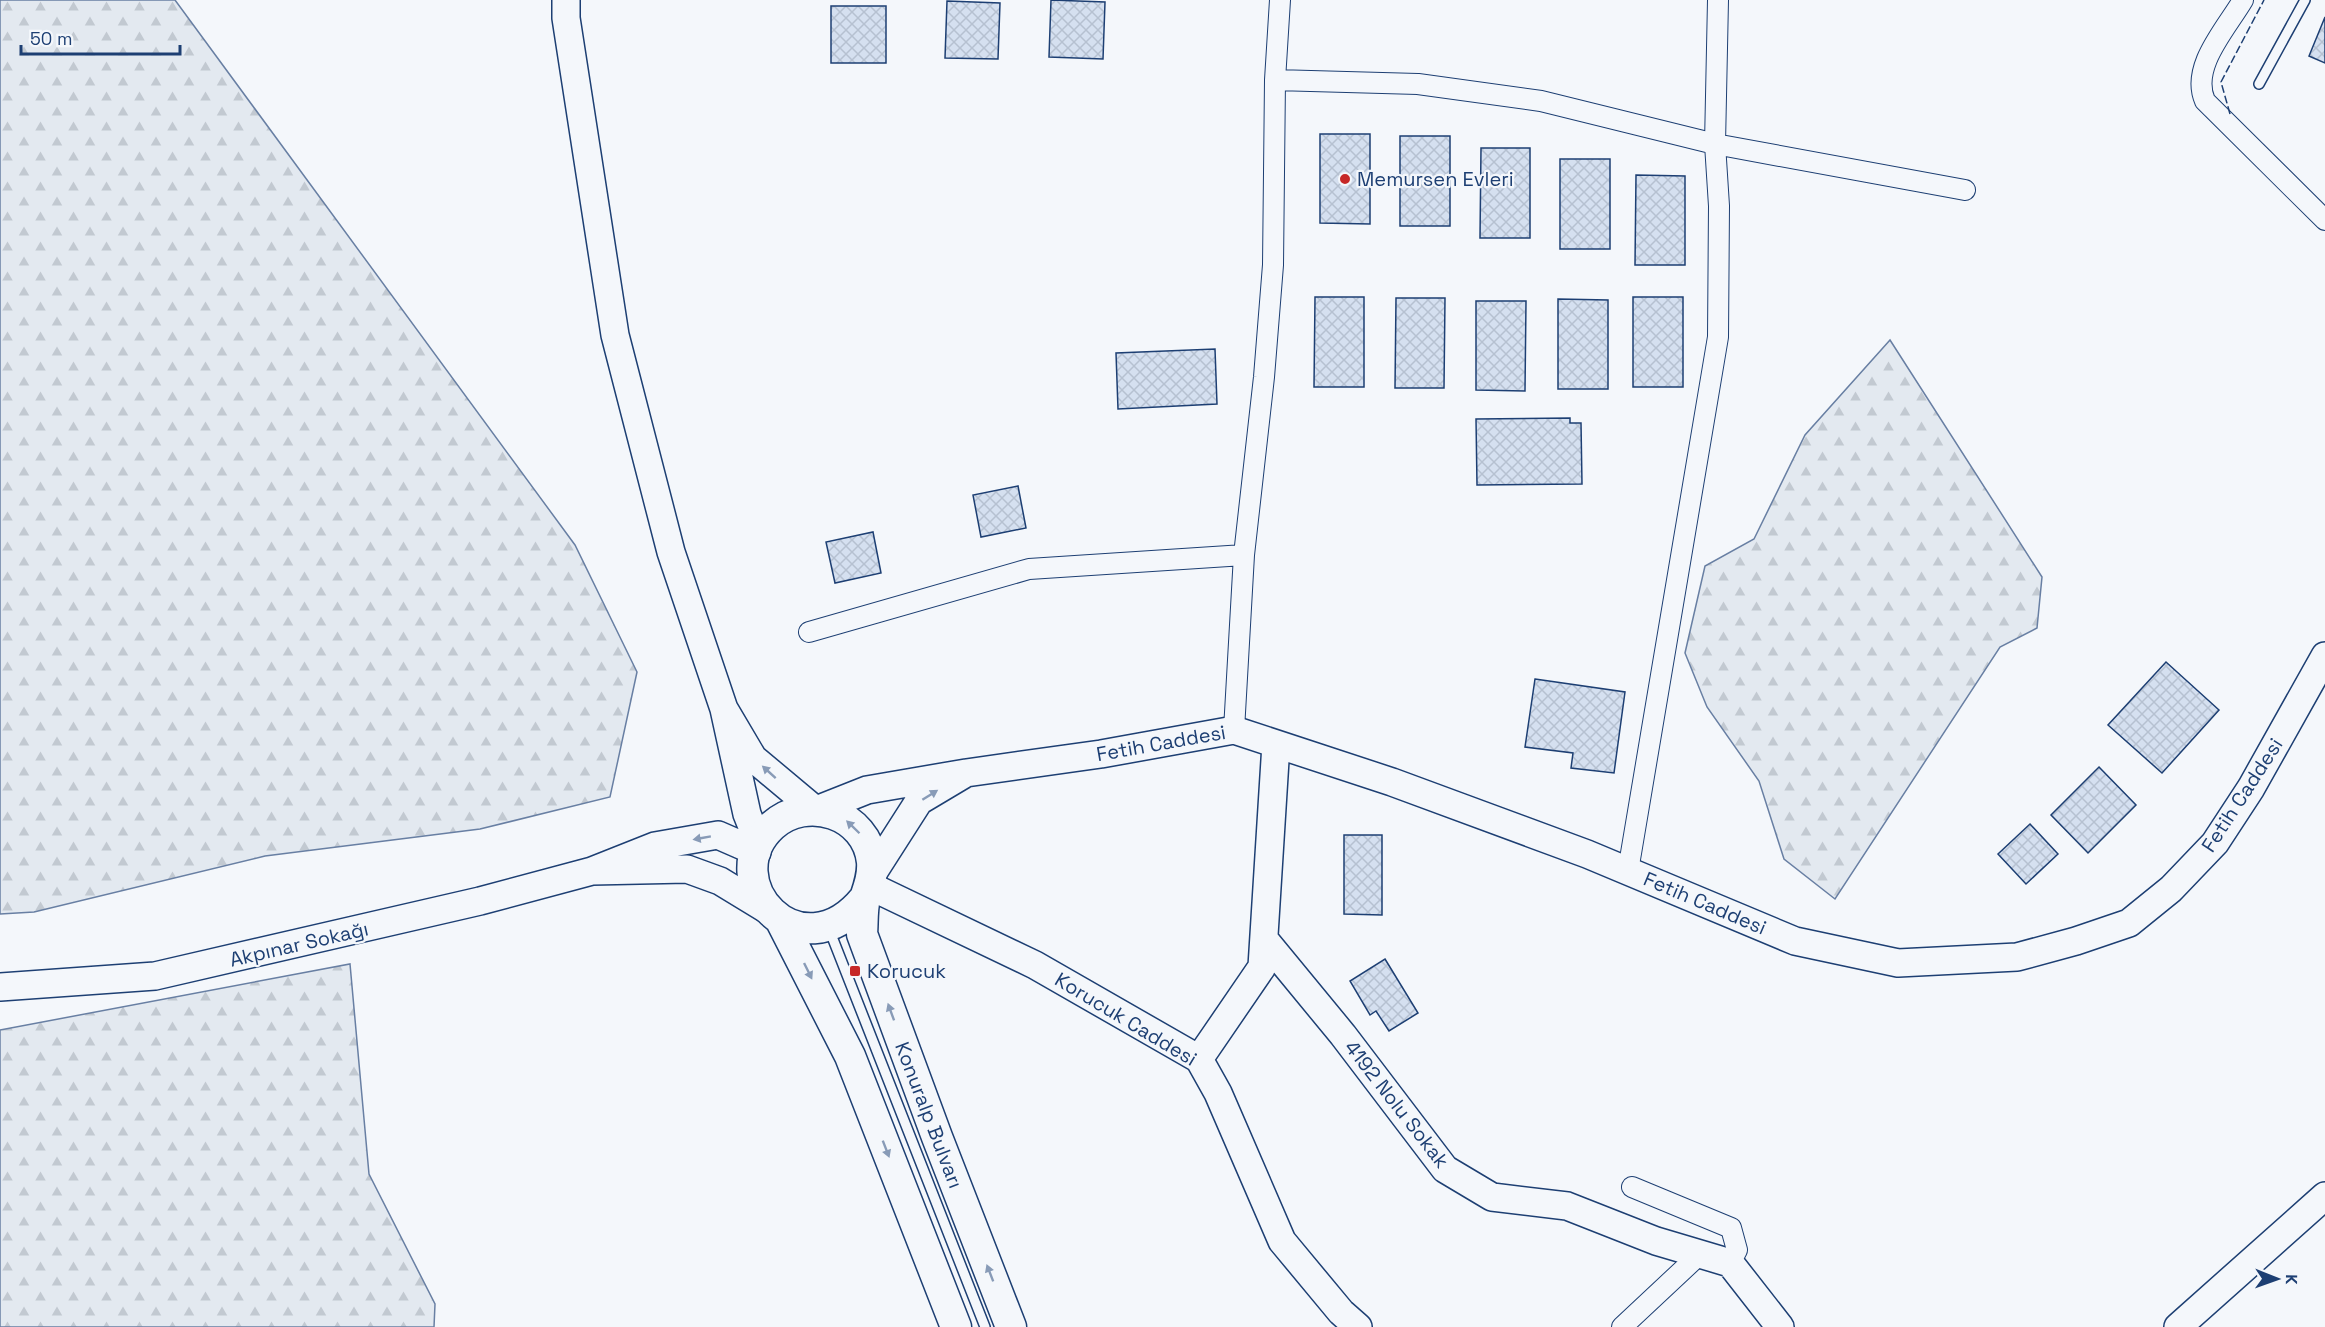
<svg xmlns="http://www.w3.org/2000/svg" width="2325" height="1327" viewBox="0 0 2325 1327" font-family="'Space Grotesk',sans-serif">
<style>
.forest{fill:url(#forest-firs);stroke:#687fa3;stroke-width:1.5}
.building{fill:url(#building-cross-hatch);stroke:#1d3f73;stroke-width:1.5}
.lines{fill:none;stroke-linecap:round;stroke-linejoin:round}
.lane-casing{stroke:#1d3f73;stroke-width:12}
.street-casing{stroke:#1d3f73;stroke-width:22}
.secondary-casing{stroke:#1d3f73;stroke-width:30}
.primary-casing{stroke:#1d3f73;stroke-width:33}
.lane{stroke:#f4f7fb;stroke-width:9}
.street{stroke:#f4f7fb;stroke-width:20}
.secondary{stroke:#f4f7fb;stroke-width:27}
.primary{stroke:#f4f7fb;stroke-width:30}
.fence{stroke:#1d3f73;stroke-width:1.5;stroke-dasharray:8 3;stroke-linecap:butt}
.oneway{fill:#889bb7}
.poi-dot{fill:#c62828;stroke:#f4f7fb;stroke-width:2}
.labels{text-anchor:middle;stroke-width:4.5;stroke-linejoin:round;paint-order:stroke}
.poi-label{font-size:20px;fill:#1d3f73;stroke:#f4f7fb;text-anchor:start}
.street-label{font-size:20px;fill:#1d3f73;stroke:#f4f7fb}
</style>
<defs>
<pattern id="forest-firs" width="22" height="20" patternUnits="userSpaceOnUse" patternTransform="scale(1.5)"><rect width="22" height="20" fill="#e3e9f0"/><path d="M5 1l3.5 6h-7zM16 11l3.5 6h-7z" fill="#c2c9d1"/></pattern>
<pattern id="building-cross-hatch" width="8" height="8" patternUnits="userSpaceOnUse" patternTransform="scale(1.5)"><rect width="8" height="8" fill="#d5e0f0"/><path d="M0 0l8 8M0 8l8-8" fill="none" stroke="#b6c1d1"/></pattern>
</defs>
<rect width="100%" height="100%" fill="#f4f7fb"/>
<path class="forest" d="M0,0H175L575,545L637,672L610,797L480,829L265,856L34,912L0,914Z
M1890,340L2042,577L2037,628L2000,647L1835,899L1784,859L1759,781L1707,707L1685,653L1705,566L1754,539L1805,435Z
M350,964L369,1174L435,1304L434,1327H0V1030Z"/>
<path class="building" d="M1051,0L1105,2L1103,59L1049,57Z
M947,1L1000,3L998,59L945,58Z
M831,6H886V63H831Z
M2325,17V63L2309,56Z
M1320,134H1370V224L1320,223Z
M1400,136H1450V226H1400Z
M1481,148H1530V238H1480Z
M1560,159H1610V249H1560Z
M1636,175L1685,176V265H1635Z
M1315,297H1364V387H1314Z
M1633,297H1683V387H1633Z
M1396,298H1445L1444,388H1395Z
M1558,299L1608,300V389H1558Z
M1476,301H1526L1525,391L1476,390Z
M1215,349L1217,404L1118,409L1116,353Z
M1570,418V423H1581L1582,484L1477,485L1476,419Z
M1018,486L1026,528L981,537L973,495Z
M873,532L881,573L835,583L826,542Z
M2166,662L2219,710L2162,773L2108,725Z
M1535,679L1625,692L1614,773L1571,768L1573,753L1525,747Z
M2099,767L2136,805L2088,853L2051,815Z
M2030,824L2058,854L2026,884L1998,854Z
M1344,835H1382V915L1344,914Z
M1385,959L1418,1013L1389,1031L1376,1011L1370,1015L1350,981Z"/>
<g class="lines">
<defs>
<path id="lane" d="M2259,84L2305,0
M829,929L985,1327"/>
<path id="street" d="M2243,0C2226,29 2190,67 2205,101L2325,220
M1275,80L1418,84L1541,101L1715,144L1965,190
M809,632L1029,569L1244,555
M1234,730L1244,555L1264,377L1273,265L1275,80L1280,0
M1628,871L1718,337L1719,206L1715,144L1718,0
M1632,1187L1731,1228L1737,1250L1730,1263
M1622,1327L1700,1254"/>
<path id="secondary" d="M566,0V18L615,335L671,552L724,709
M966,773L1101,754L1234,730L1392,782L1587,854L1795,941L1898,963L2017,957L2076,941L2129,923L2171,889L2215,843L2251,788L2325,656
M819,809L867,790L966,773L919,801L871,876
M759,844L747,814L724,709L753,758L814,809
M757,852L718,835L655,846L592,871L687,869L720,881L766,909
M870,886L1035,965L1199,1059L1218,1093L1282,1241L1341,1312L1358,1327
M1264,939L1343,1035L1445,1169L1492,1197L1567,1206L1656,1241L1730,1263L1780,1327
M0,987L155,976L480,901L592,871
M1199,1059L1262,967L1276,744
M2178,1327L2325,1196"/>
<path id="primary" d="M864,899C800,977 713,881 772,826C807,794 867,814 872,862C873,875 869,886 865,898C862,909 863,923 862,934L937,1137L1011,1327
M780,919L850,1056L956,1327"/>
</defs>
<use href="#lane" class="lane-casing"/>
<use href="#street" class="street-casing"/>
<use href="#secondary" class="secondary-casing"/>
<use href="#primary" class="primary-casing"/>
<use href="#lane" class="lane"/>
<use href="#street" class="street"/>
<use href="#secondary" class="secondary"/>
<use href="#primary" class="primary"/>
<path class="fence" d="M2230,114L2221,82L2264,0"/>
</g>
<defs><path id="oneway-solid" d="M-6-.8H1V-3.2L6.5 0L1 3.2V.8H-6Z" transform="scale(1.5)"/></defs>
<g class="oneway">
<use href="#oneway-solid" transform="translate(769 772) rotate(-138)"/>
<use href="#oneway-solid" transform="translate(930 795) rotate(-32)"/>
<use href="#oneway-solid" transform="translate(853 827) rotate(-136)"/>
<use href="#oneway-solid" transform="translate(702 838) rotate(170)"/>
<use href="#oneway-solid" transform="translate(808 971) rotate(64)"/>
<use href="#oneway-solid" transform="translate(891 1012) rotate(-110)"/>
<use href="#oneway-solid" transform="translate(886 1149) rotate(69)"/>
<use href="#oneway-solid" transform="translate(990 1273) rotate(-111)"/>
</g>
<g class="poi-dot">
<circle cx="1345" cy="179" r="6"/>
<rect x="849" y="965" width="12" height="12" rx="3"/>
</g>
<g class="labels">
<g class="poi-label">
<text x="1357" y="186">Memursen Evleri</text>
<text x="867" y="978">Korucuk</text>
</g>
<g class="street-label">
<text transform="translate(1161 743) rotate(-10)" y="7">Fetih Caddesi</text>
<text transform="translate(2242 795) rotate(-57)" y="7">Fetih Caddesi</text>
<text transform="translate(1705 903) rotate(23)" y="7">Fetih Caddesi</text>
<text transform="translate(299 944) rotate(-13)" y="7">Akpınar Sokağı</text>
<text transform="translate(1126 1019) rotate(31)" y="7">Korucuk Caddesi</text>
<text transform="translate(1397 1104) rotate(52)" y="7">4192 Nolu Sokak</text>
<text transform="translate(929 1115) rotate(69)" y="7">Konuralp Bulvarı</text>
</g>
</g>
<g transform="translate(2277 1279) rotate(91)" stroke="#f4f7fb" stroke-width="4.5" paint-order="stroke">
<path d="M0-4.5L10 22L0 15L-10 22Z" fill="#1d3f73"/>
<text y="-9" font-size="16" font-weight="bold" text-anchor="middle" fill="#1d3f73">K</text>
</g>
<path d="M21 45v9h159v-9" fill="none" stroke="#1d3f73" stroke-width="3"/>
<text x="30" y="45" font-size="18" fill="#1d3f73" stroke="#f4f7fb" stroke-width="4.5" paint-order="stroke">50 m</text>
</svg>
